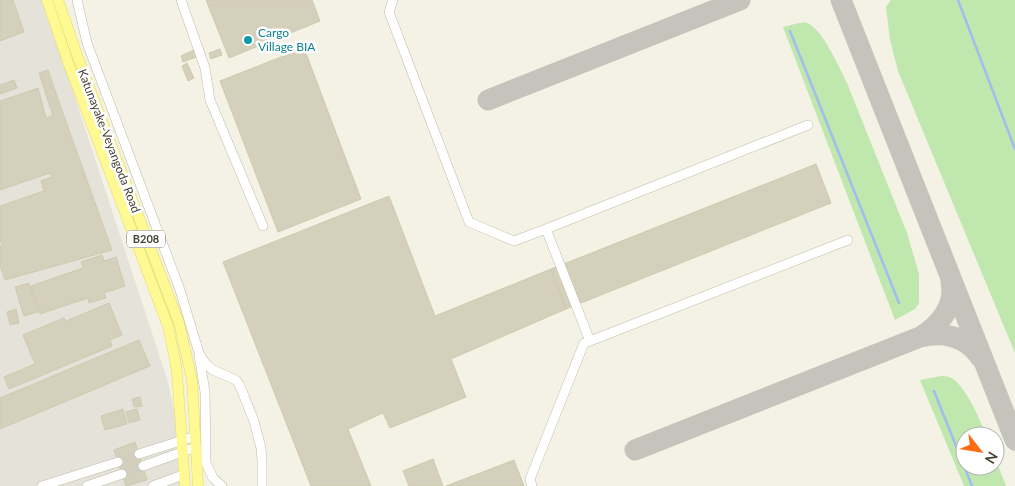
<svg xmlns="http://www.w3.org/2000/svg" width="1015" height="486" viewBox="0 0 1015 486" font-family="Lato,sans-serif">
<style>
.industrial{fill:#e5e2da}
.green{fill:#c0e7ad}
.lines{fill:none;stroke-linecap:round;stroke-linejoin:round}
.stream{stroke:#a1bdf0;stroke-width:2.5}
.taxiway{stroke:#c4c4bd;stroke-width:21}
.building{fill:#d4d0bb;stroke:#cfcaae}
.minor-tunnel{stroke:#d0cfc2;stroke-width:9;stroke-dasharray:9 4.5;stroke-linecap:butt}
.minor-casing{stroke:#bebca8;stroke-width:10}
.major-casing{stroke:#e4db62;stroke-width:11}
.minor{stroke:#fff;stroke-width:9}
.major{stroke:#fef992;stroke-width:10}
.culture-dot{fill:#0f9aa8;stroke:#fff;stroke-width:2}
.labels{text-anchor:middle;stroke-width:5;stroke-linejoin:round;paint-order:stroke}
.shield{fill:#fff;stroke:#7d7b72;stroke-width:1}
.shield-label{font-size:11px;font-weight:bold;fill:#454335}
.culture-label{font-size:12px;fill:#0d838f;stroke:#fff;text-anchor:start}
.street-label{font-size:12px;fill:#454335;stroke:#fff}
</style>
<rect width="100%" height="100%" fill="#f3f2e5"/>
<path class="industrial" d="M0,0H43L168,382L190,486H0Z"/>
<path class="green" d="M891,0H1015V353L898,71L890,40L886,7Z
M799,23C802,23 805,22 807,23C822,28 840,69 847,83L907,233L919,274V303L915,309L895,320L783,27Z
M941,376C942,376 947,376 949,377C964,382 981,421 986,436H965V466H995V458L1006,486H964L920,380Z"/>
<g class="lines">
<path class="stream" d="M958,0L1015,149
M790,31L899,303
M934,391L972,486"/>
<path class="taxiway" d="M841,0L1015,440
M488,100L740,0
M920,337C944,331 966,336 981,358
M635,450L920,337C939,326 956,306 951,282"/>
</g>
<path class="building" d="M0,0H13L24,32L0,41Z
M206,0H312L320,21L229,58Z
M304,48L361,199L278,232L220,81Z
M220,49L222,55L211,59L209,53Z
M194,50L196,57L183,62L181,56Z
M187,63L194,78L188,81L182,66Z
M48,70L60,105L112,250L5,280L0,266V246L2,245L0,239V206L44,191L41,181L52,177L50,173L0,190V101L38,88L46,118L53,116L39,73Z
M14,80L17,88L0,94V85Z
M816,164L831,203L566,309L551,269Z
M389,196L435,316L551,269L566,309L451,359L466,397L390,428L383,413L348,429L371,486H311L223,262Z
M102,255L104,261L116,257L125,286L104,293L106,298L89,303L88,298L40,314L31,286L83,268L81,262Z
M29,283L38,312L24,316L15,287Z
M109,303L122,335L110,340L112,346L9,389L4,377L35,364L23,335L64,318L66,321Z
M16,309L19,323L10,325L7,312Z
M139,340L150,366L0,429V398Z
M140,397L142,406L134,407L132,399Z
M123,409L127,424L105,430L101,416Z
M137,409L140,420L129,423L126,412Z
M135,442L147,480L126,486L114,450Z
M433,459L443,486H409L403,471Z
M514,460L524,486H446Z"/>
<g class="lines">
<path class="minor-tunnel" d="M118,462L139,454
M122,474L143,466"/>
<defs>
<path id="minor" d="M77,0L87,43L180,290L199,353L205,363L213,370L236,380L240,386L254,421L261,448L262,460V486
M181,0L205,68L210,100L263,226
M393,0L389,12L469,222L514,241L546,229L590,341L584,343L530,479L532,486
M546,229L808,125
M590,341L848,240
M199,355L205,392L206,463L213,478L222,486
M139,454L196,436
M143,466L196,447
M42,486L118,462
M87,486L122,474
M153,486L183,475"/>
<path id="major" d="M47,0L68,62L168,326L174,355L177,373L185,486
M58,0L77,55L179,323L192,380L198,486"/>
</defs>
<use href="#minor" class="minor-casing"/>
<use href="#major" class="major-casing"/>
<use href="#minor" class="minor"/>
<use href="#major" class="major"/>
</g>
<circle class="culture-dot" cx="248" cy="40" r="5"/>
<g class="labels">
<rect class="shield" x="127" y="230.5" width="38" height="17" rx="4"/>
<g class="shield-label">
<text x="146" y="243">B208</text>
</g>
<g class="culture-label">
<text x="258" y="37">Cargo<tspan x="258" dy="14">Village BIA</tspan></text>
</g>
<g class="street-label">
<text transform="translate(109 141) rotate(69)" y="4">Katunayake-Veyangoda Road</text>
</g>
</g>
<g transform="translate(980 451) rotate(121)"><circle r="24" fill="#ffffff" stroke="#b5b4ae"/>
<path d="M0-4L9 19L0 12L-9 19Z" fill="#fb6d14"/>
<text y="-8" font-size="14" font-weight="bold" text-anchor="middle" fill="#454335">N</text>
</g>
</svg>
